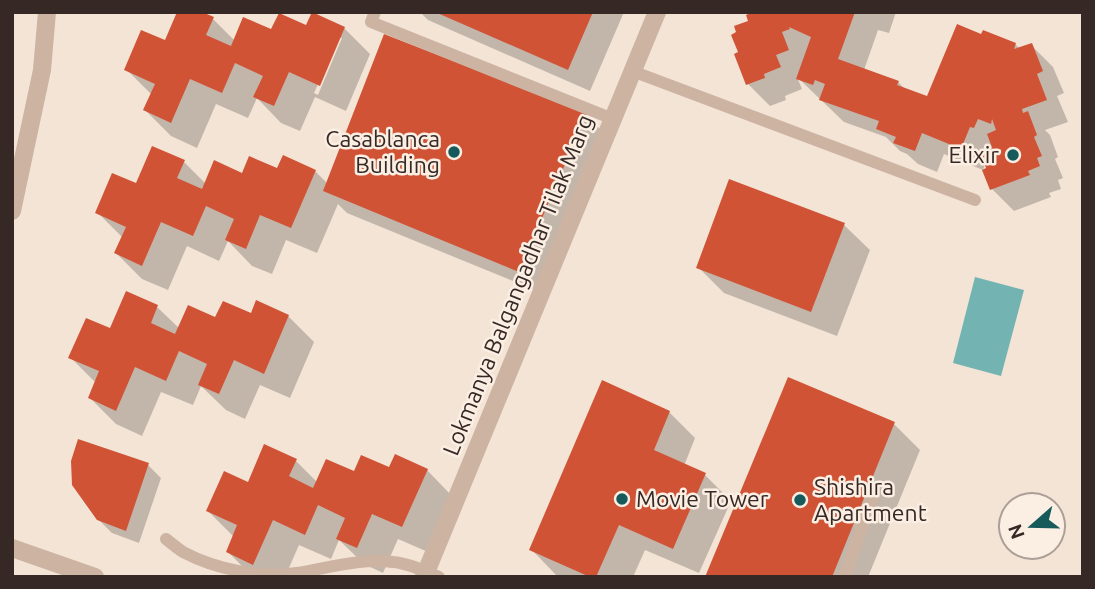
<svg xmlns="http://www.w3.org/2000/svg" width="1095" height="589" viewBox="0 0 1095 589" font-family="Ubuntu,sans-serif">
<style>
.water{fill:#73b3b2}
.shadow{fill:#0003;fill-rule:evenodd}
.building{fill:#d15336}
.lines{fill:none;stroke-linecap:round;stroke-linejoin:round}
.service{stroke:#ccb3a2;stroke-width:12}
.minor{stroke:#ccb3a2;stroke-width:18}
.tertiary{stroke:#ccb3a2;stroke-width:18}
.poi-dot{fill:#175a5b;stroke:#fbeee3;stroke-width:2.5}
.labels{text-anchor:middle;stroke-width:5;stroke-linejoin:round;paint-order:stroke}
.poi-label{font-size:23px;fill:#362925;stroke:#fbeee3;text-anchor:end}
.street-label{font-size:23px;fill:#362925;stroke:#fbeee3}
</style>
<rect width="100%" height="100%" fill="#f3e4d6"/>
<path class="water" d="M975,277L1024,290L1001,376L953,363Z"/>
<path class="shadow" d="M420,12H624L590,91L428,20Z
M758,12H896L889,33L878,30L864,70L898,82L905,89L928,98L982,36L1015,44L1020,49L1031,45L1053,67L1064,93L1057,96L1068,122L1045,130L1050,135L1058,157L1055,159L1063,178L1058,180L1061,189L1049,193L1051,197L1014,211L992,189L986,162L983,170L944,154L937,172L918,164L907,154L900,151L886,137L844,122L797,77L802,89L785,96L786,100L770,106L748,84L750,22Z
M213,19L235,41L272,32L307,27L344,28L370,54L346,111L315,97L300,131L281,123L257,98L248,118L216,104L197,148L171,136L145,110L152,95L126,69L166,42ZM339,38H342L318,95L314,93Z
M586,115L608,137L542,293L347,213L338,204L317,253L286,240L272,274L252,266L228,241L219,261L187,246L168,290L142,279L116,253L123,238L97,212L137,185L184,162L206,184L243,175L278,170L315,171L328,184Z
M844,225L870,250L837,336L724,293L698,267Z
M127,293L157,307L180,329L216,320L252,315L288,316L314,342L290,398L260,385L245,419L226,410L201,386L193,405L161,392L142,436L116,424L90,398L96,383L70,357L111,331Z
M789,380L894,424L920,450L868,577H707Z
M669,412L695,438L684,466L705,475L731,501L699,573L645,550L633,577H560L556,575L531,549Z
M296,461L318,483L354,474L390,469L427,470L452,496L428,552L398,539L383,573L364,564L339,540L331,559L299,545L285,577H253L228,552L234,537L208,511L248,484Z
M148,465L161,478L139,543L112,533L98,519Z"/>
<path class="building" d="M177,12H202L214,17L206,35L231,46L243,17L271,29L279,13L306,25L312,12L345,27L320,86L289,72L274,106L253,97L263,76L235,63L222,93L190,79L171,123L143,110L155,84L124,70L141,30L165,40Z
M435,12H593L568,70Z
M753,12H855L838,59L899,81L897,85L927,96L957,24L981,34L983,30L1016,43L1014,49L1032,43L1043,71L1037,74L1047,100L1022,109L1023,113L1028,111L1037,135L1034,137L1042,156L1037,158L1040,166L1028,171L1030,175L990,190L982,170L986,168L981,154L993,150L987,134L996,130L992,119L991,124L978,119L974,128L970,127L961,149L922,133L915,151L893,143L896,137L876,129L879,121L819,100L825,84L815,80L813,85L796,79L811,37L789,27L790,29L782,32L789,50L776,55L781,67L764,74L765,78L746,85L734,54L738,52L731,35L736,32L734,26L748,21L746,15Z
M384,34L587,113L519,272L323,191Z
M152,146L185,160L177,178L202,189L214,160L242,173L249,156L277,168L283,155L316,170L291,228L260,215L246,249L225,240L234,219L206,206L193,236L161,222L142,266L114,253L126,227L95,213L112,173L136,183Z
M729,179L845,223L811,312L696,268Z
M126,291L158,305L151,323L175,334L188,305L215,317L223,301L251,313L256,300L289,315L264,374L234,360L219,394L198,385L207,364L179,351L166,381L135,367L116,411L88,398L99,371L68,358L86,318L110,328Z
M788,377L895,422L832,577H705Z
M602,380L670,411L654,450L706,473L673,549L619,525L596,577H590L529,550Z
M78,439L149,463L126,531L97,520L72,485L71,461Z
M264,444L297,459L289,476L313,488L326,459L354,471L361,455L389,467L395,454L428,469L402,527L372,514L357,548L336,539L345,518L318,505L305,535L273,520L253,565L226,552L237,525L206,511L224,471L248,482Z"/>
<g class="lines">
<path class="service" d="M375,12L371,22L613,119
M632,71L975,200
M166,539C171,543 177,548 183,552C215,569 262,579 297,573C328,568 361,558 393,562C408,563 424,571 439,577
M844,577L874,494"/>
<path class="minor" d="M12,211L42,70L47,12
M424,577L657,12"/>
<path class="tertiary" d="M12,548L95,577"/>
</g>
<g class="poi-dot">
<circle cx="454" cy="152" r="7"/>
<circle cx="1013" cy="155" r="7"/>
<circle cx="622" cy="499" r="7"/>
<circle cx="800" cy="500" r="7"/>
</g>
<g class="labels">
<g class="poi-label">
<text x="440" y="147">Casablanca<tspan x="440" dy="26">Building</tspan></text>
<text x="999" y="163">Elixir</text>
<text x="814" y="495" text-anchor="start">Shishira<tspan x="814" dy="26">Apartment</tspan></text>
<text x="636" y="507" text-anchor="start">Movie Tower</text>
</g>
<g class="street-label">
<text transform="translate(518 285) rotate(-68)" y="8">Lokmanya Balgangadhar Tilak Marg</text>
</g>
</g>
<rect width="1095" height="589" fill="none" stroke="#362925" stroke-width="28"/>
<g transform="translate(1032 526) rotate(250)"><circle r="33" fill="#fbeee3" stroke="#ac9f97" stroke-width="2"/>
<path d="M0-5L12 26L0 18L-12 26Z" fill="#175a5b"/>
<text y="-10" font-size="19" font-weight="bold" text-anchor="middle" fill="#362925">N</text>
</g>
</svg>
